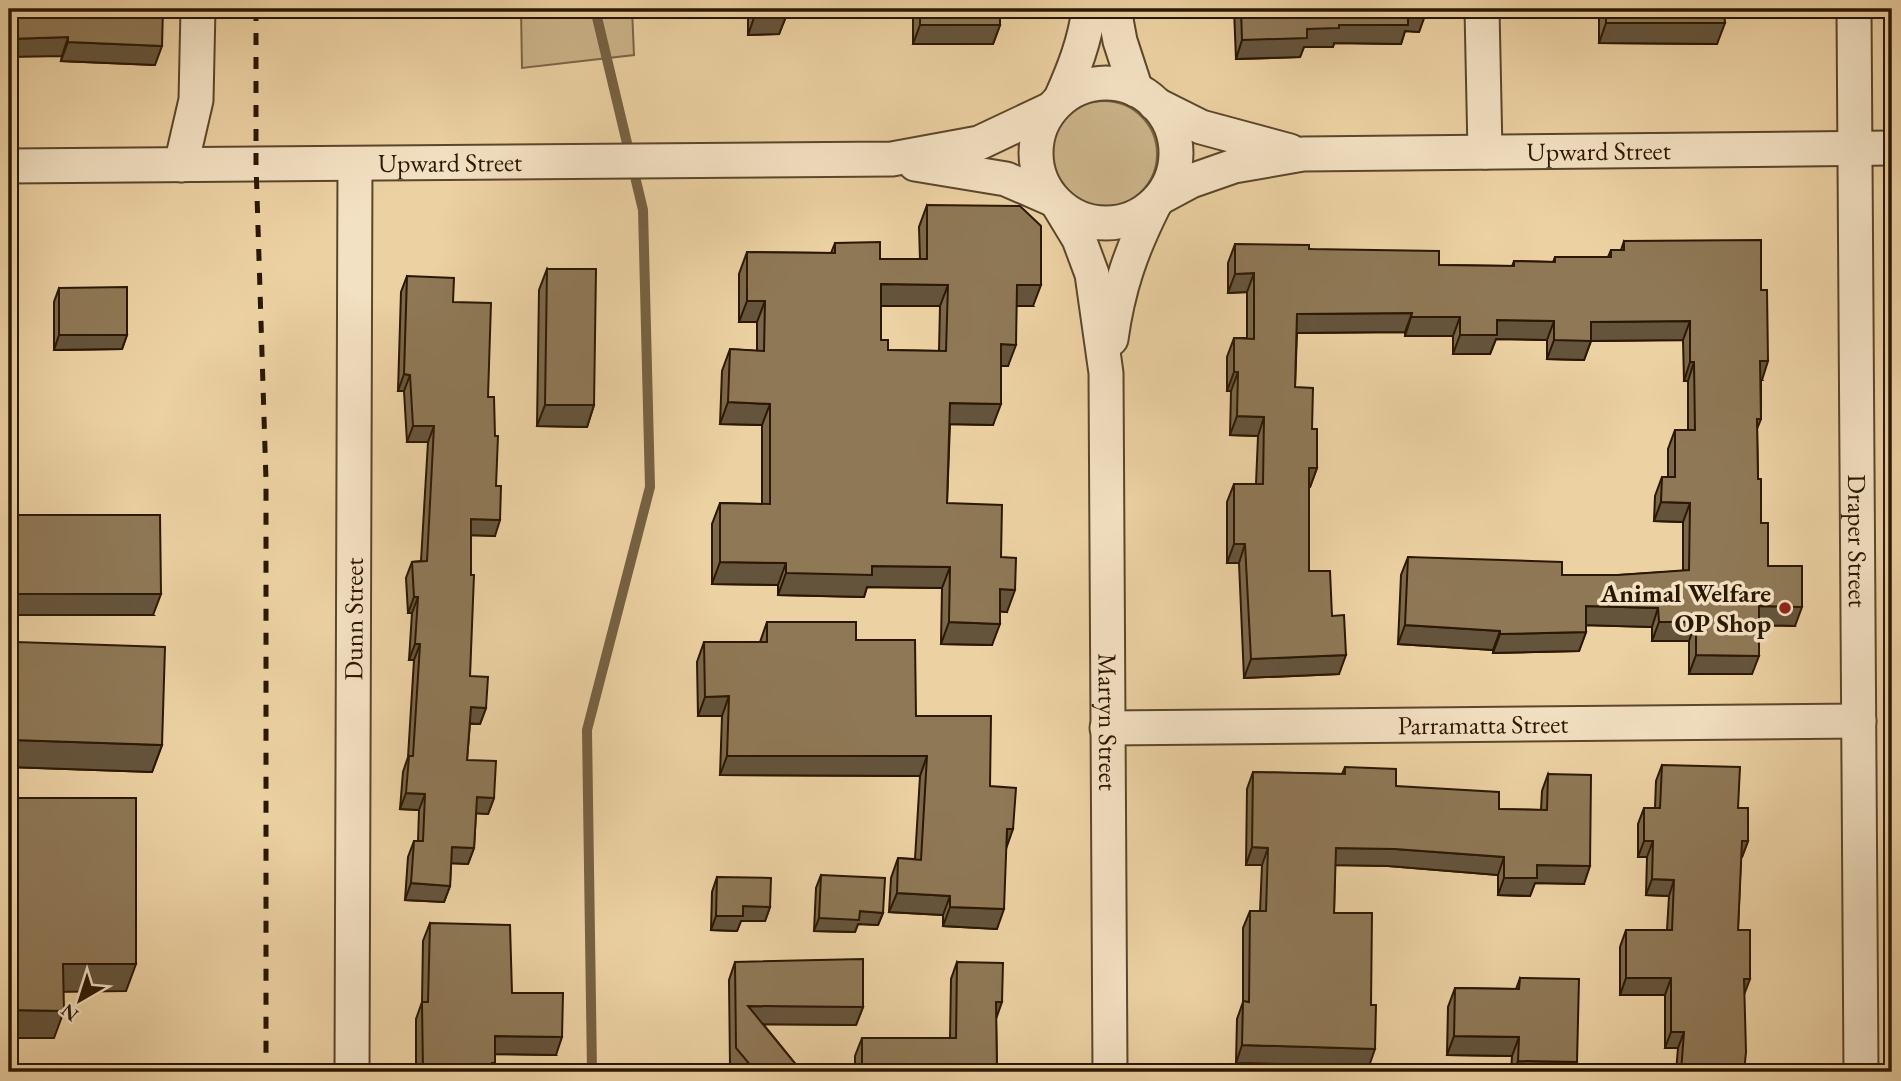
<svg xmlns="http://www.w3.org/2000/svg" width="1901" height="1081" viewBox="0 0 1901 1081" font-family="'EB Garamond',serif">
<style>
.green{fill:#cbb288;stroke:#7b6545;stroke-width:2}
.lines{fill:none;stroke-linecap:round;stroke-linejoin:round}
.stream{stroke:#776142;stroke-width:10}
.minor-casing{stroke:#5b462a;stroke-width:37}
.minor{stroke:#f3e1c3;stroke-width:33}
.rail{stroke:#2b1802;stroke-width:5;stroke-dasharray:12 12;stroke-linecap:butt}
.wall{fill:#7b674a;stroke:#2b1802;stroke-width:2;fill-rule:evenodd}
.shaded-wall{fill:#64543c;stroke:#2b1802;stroke-width:2}
.building{fill:#8f7856;stroke:#2b1802;stroke-width:2;fill-rule:evenodd}
.poi-dot{fill:#8f2418;stroke:#f3e1c3;stroke-width:2.5}
.labels{text-anchor:middle;stroke-width:7;stroke-linejoin:round;paint-order:stroke}
.street-label{font-size:26px;fill:#2b1802;stroke:#f3e1c3}
.poi-label{font-size:26px;font-weight:bold;fill:#2b1802;stroke:#f3e1c3;text-anchor:end}
</style>
<rect width="100%" height="100%" fill="#ecd1a3"/>
<filter id="stains"><feTurbulence type="fractalNoise" baseFrequency=".00286" numOctaves="4"/><feColorMatrix values="0 0 0 0 .2 0 0 0 0 .09 0 0 0 0 .02 0 0 0 .5 -.17"/></filter>
<radialGradient id="worn" r=".72"><stop offset=".6" stop-color="#630" stop-opacity="0"/><stop offset="1" stop-color="#630" stop-opacity=".3"/></radialGradient>
<path class="green" d="M521,9H632L634,55L522,68Z
M1051 154a53 53 0 1 1 106 0a53 53 0 1 1-106 0Z"/>
<g class="lines">
<path class="stream" d="M592,1072L587,730L650,487L643,210L595,9"/>
<defs>
<g id="minor">
<path d="M1114,9L1120,41L1136,90"/>
<path d="M1482,9L1485,152"/>
<path id="s1" d="M1854,9L1861,1072"/>
<circle cx="1106" cy="153" r="70"/>
<path d="M1061,98C1074,69 1085,41 1089,9"/>
<path d="M1155,104L1201,127L1290,151"/>
<path d="M915,164L1006,179L1052,199"/>
<path d="M181,165L196,100L198,9"/>
<path id="s2" d="M9,166L892,159L979,143L1049,110"/>
<path id="s3" d="M1163,196L1191,181L1234,166L1303,154L1892,148"/>
<path id="s4" d="M1059,206L1079,239L1092,274L1106,373L1110,1072"/>
<path d="M1111,339C1118,288 1131,251 1154,205"/>
<path id="s5" d="M1107,728L1859,721"/>
<path id="s6" d="M352,1072L355,164"/>
</g>
</defs>
<use href="#minor" class="minor-casing"/>
<use href="#minor" class="minor"/>
<path class="rail" d="M256,9V164L266,480V1072"/>
</g>
<path class="wall" d="M9,9L155,65L61,61L62,56Z
M748,9H789L779,34L748,35Z
M840,9H1000V25L993,44H913V14H840Z
M1234,9H1426L1419,32L1405,31L1401,44L1334,43L1333,47H1304L1300,57L1236,59Z
M1599,9H1724L1717,44L1599,43Z
M927,205L1033,306H1016L1008,366H1001L993,425L950,424L947,503L1001,557L1007,612L1000,611L992,645L941,644L942,588L867,587L864,597L778,595V585L712,584V524L720,503L762,504V425L720,424L722,371L730,349L757,351V322H739V274L747,252L831,253L835,243L880,259H920L919,227ZM881,306H940L939,351L888,350L881,340Z
M1624,241L1762,380H1761V419L1757,429L1758,479L1761,523L1768,566L1795,626L1759,625L1752,674H1689V641H1652V627L1586,625V632L1579,651L1493,653V650L1398,644L1401,575L1408,557L1562,575H1618L1683,571V522L1654,521L1655,496L1662,477H1668V449L1675,430H1688V381H1684L1683,340L1591,341L1584,360L1547,359V340L1496,339L1490,354H1453V336H1405V332L1297,333L1295,387L1312,429L1317,468L1310,487H1309V571L1332,616L1339,674L1244,678L1239,563H1227V502L1234,484H1256L1258,436L1230,435L1231,391H1227V357L1234,338H1247V292L1228,293V263L1235,244L1309,249L1439,265L1512,266L1514,261L1553,262L1555,257H1608L1611,250H1621Z
M547,269L594,405L587,427L537,426L539,290Z
M407,276L453,302L488,397L495,536L471,535L470,676L486,708L480,724H470L467,760L494,798L488,814L476,813L474,848L468,864L451,863L450,886L444,902L405,900L408,857L414,841H418L419,810L400,809L403,772L408,757L414,660H409L412,613H408L406,578L412,562L421,561L428,442H407L404,391H398L401,292Z
M59,288L127,335L122,349L54,350V302Z
M10,515L153,615H9Z
M767,622L856,640L916,716L990,786L1006,848L997,929L943,926V915L889,912L891,878L898,858L915,859L920,776L720,775L722,716H698L697,662L704,642H760Z
M16,642L162,745L152,772L9,767V662Z
M1662,765L1738,808L1748,841L1742,857H1741L1738,930L1744,995V1072H1676L1678,1048H1665V995H1620V947L1626,930H1667L1669,896L1646,895L1647,857H1638V824L1644,808H1655L1656,781Z
M1345,767L1396,786L1499,809L1541,810L1542,791L1548,774L1584,884L1535,883L1530,896L1498,895V875L1388,866L1335,865L1334,913L1369,1066L1236,1063L1237,1019L1243,1002V928L1250,911H1260L1262,865H1246L1247,789L1253,772L1342,774Z
M821,875L883,913L878,925L858,924L855,932L814,931L816,888Z
M717,877L770,907L765,921H741L737,931L711,930L712,892Z
M430,923L512,993L556,1055L495,1054L492,1072H416V1019L422,1002L423,941Z
M735,962L863,1007L856,1025L763,1024L802,1072H735L730,1066L729,980Z
M957,962L996,1019L997,1072H855V1056L862,1038H950L951,979Z
M1520,978L1574,1072H1511L1512,1056L1447,1055L1448,1007L1455,988L1516,989Z"/>
<path class="shaded-wall" d="M757,9H789L779,34L748,35Z
M842,9H915L913,14H840Z
M1408,13H1426L1419,32L1405,31L1401,44L1334,43L1333,47H1304L1300,57L1236,59L1242,40Z
M1606,23H1725L1717,44L1599,43Z
M920,25H1000L993,44H913Z
M68,37L62,56L9,57V39Z
M68,42L162,46L155,65L61,61Z
M1254,273L1247,292L1228,293L1235,274Z
M881,284L948,285L940,306H873Z
M1017,285H1041L1033,306H1009Z
M747,301H765L757,322H739Z
M1412,313L1405,332L1291,333L1297,314Z
M1411,317H1460L1453,336H1405Z
M1497,320L1554,321L1547,340L1496,339L1490,354H1453L1460,335Z
M1690,321L1683,340L1591,341L1584,360L1547,359L1554,340L1591,322Z
M59,335H127L122,349L54,350Z
M1001,344L1016,345L1008,366H994Z
M1760,361H1768L1762,380H1753Z
M1690,362H1694L1688,381H1684Z
M1234,372H1238L1231,391H1227Z
M404,374L410,375L404,391H398Z
M728,402L770,404L762,425L720,424Z
M950,403L1001,404L993,425L943,424Z
M545,405H594L587,427L537,426Z
M1237,416L1264,417L1258,436L1230,435Z
M413,426H434L428,442H407Z
M1309,468H1317L1310,487H1302Z
M1661,502L1690,503L1683,522L1654,521Z
M471,519L500,520L495,536L465,535Z
M1234,544H1245L1239,563H1227Z
M720,562L786,563L778,585L712,584Z
M872,566L950,567L942,588L867,587L864,597L778,595L786,573Z
M1000,589L1015,590L1007,612L992,611Z
M10,594H161L153,615H9V598Z
M414,597H418L412,613H408Z
M1586,606L1658,608L1652,627L1579,625Z
M1759,606L1802,607L1795,626L1752,625Z
M949,622L1000,624L992,645L941,644Z
M1659,622H1696L1689,641H1652Z
M1405,625L1500,631L1493,650L1398,644Z
M1586,632L1579,651L1493,653L1500,634Z
M415,644H420L414,660H409Z
M1346,655L1339,674L1244,678L1251,659Z
M1696,655L1759,656L1752,674H1689Z
M729,696L722,716H698L705,697Z
M471,707L486,708L480,724L465,723Z
M13,740L162,745L152,772L9,767V751Z
M727,756H927L920,776L720,775Z
M406,793L425,794L419,810L400,809Z
M477,797L494,798L488,814L471,813Z
M1007,829H1013L1006,849Z
M1644,841H1653L1647,857H1638Z
M1742,841H1748L1742,857H1736Z
M452,847L474,848L468,864L446,863Z
M1252,847L1268,848L1262,865H1246Z
M1336,848L1395,849L1504,857L1498,875L1388,866L1329,865Z
M1537,865L1590,866L1584,884L1535,883L1530,896L1498,895L1504,878Z
M1652,879L1674,880L1669,896L1646,895Z
M411,883L450,886L444,902L405,900Z
M897,893L950,896L943,915L889,912Z
M743,906L770,907L765,921H741L737,931L711,930L716,916Z
M950,907L1004,909L997,929L943,926Z
M860,911L883,913L878,925L858,924L855,932L814,931L819,918Z
M63,964H136L126,991L53,992Z
M1626,978H1671L1665,995H1620Z
M1744,979H1750L1744,995Z
M996,1002H1002L996,1019Z
M748,1006L863,1007L856,1025L742,1024Z
M9,1010L64,1011L54,1038H9Z
M1671,1032H1684L1678,1048H1665Z
M495,1036L562,1037L556,1055L488,1054Z
M1454,1036L1519,1037L1512,1056L1447,1055Z
M1242,1045L1375,1049L1369,1066L1236,1063Z
M1518,1061L1577,1062L1574,1072H1514Z"/>
<path class="building" d="M9,9H163L162,46L68,42V37L9,39Z
M920,9H1000V25H920Z
M1241,9H1426V13H1408V25H1339V28L1307,29V38L1242,40Z
M1606,9H1724L1725,23H1606Z
M927,205L1020,206L1041,226V285H1017L1016,345L1001,344V404L950,403L947,503L1002,505L1001,557L1016,558L1015,590L1000,589V624L949,622L950,567L872,566V575L786,573V563L720,562V503L770,504V404L728,402L730,349L764,351L765,301H747V252L835,253V243L880,242V259H927ZM881,284L948,285L946,351L888,350V340H881Z
M1761,240V290H1767L1768,361H1760L1761,419H1757L1758,479H1761V523H1768V566H1802V607L1759,606V656L1696,655V622H1659L1658,608L1586,606V632L1500,634V631L1405,625L1408,557L1562,562V575H1618L1689,570L1690,503L1661,502L1662,477H1675V430H1695L1694,362H1690V321L1591,322V341L1554,340V321L1497,320V335H1460V317H1411L1412,313L1297,314L1295,387L1313,388L1312,429H1317V468H1309V571H1330L1332,616L1344,615L1346,655L1251,659L1245,544H1234V484H1263L1264,417L1237,416L1238,372H1234V338L1254,339V273L1235,274V244L1309,245V249L1439,251V265L1514,266V261L1555,262V257H1611V250H1624V241Z
M547,269H596L594,405H545Z
M407,276L454,278L453,302L491,303L488,397H494L495,436H498L496,486H501L500,520L471,519V575H474L470,676L488,677L486,708L471,707L467,760L496,761L494,798L477,797L474,848L452,847L450,886L411,883L414,841H423L425,794L406,793L409,756H413L420,644H415L418,597H414L412,562L427,561L434,426H413L410,375L404,374Z
M127,287V335H59V288Z
M10,515H160L161,594H10Z
M767,622H856V640H915L916,716H991L990,786L1016,788L1013,829H1007L1004,909L950,907V896L897,893L898,858L921,860L927,756H727L729,696L705,697L704,642H767Z
M16,642L165,647L162,745L13,740Z
M1662,765L1740,767L1738,808H1748V841H1742L1738,930H1750V979H1744L1746,1052L1744,1072H1681L1684,1032H1671V978H1626V930H1672L1674,880L1652,879L1653,841H1644V808H1660Z
M1345,767L1396,769V786L1499,792V809L1547,810L1548,774L1591,775L1590,866L1537,865V878H1504V857L1395,849L1336,848L1334,913H1372L1371,1005H1376L1375,1049L1242,1045L1243,1001L1249,1002L1250,911H1266L1268,848L1252,847L1253,772L1345,774Z
M9,798H136V964H63L64,1011L9,1010Z
M821,875L885,878L883,913L860,911L859,920L819,918Z
M717,877L771,878L770,907L743,906V916H716Z
M430,923L510,925L512,993H563L562,1037L495,1036V1063H492V1072H423L422,1002H428Z
M863,959V1007L748,1006L802,1072H756L736,1048L735,962Z
M957,962L1003,963L1002,1002H996L997,1072H862V1038H956Z
M1520,978L1579,979L1577,1062L1518,1061L1519,1037L1454,1036L1455,988L1519,989Z
M48,1067L169,1069L170,1072H48Z"/>
<circle class="poi-dot" cx="1785" cy="608" r="7"/>
<g class="labels">
<g class="street-label">
<text dy="9" stroke="none"><textPath href="#s3" startOffset="443">Upward Street</textPath></text>
<text dy="9" stroke="none"><textPath href="#s2" startOffset="441">Upward Street</textPath></text>
<text dy="9" stroke="none"><textPath href="#s1" startOffset="532">Draper Street</textPath></text>
<text dy="9" stroke="none"><textPath href="#s6" startOffset="453">Dunn Street</textPath></text>
<text dy="9" stroke="none"><textPath href="#s4" startOffset="525">Martyn Street</textPath></text>
<text dy="9" stroke="none"><textPath href="#s5" startOffset="376">Parramatta Street</textPath></text>
</g>
<g class="poi-label">
<text x="1771" y="602">Animal Welfare<tspan x="1771" dy="30">OP Shop</tspan></text>
</g>
</g>
<rect width="1901" height="1081" fill="none" stroke="#ecd1a3" stroke-width="35"/>
<rect x="10" y="10" width="1880" height="1060" fill="none" stroke="#2b1802" stroke-width="3.5"/>
<rect x="18" y="18" width="1866" height="1046" fill="none" stroke="#2b1802" stroke-width="2"/>
<g transform="translate(80 1000) rotate(219)" stroke="#f3e1c3" stroke-width="5" paint-order="stroke">
<path d="M0-5L12 26L0 18L-12 26Z" fill="#2b1802"/>
<text y="-10" font-size="19" font-weight="bold" text-anchor="middle" fill="#2b1802">N</text>
</g>
<rect width="100%" height="100%" filter="url(#stains)"/>
<rect width="100%" height="100%" fill="url(#worn)"/>
</svg>
